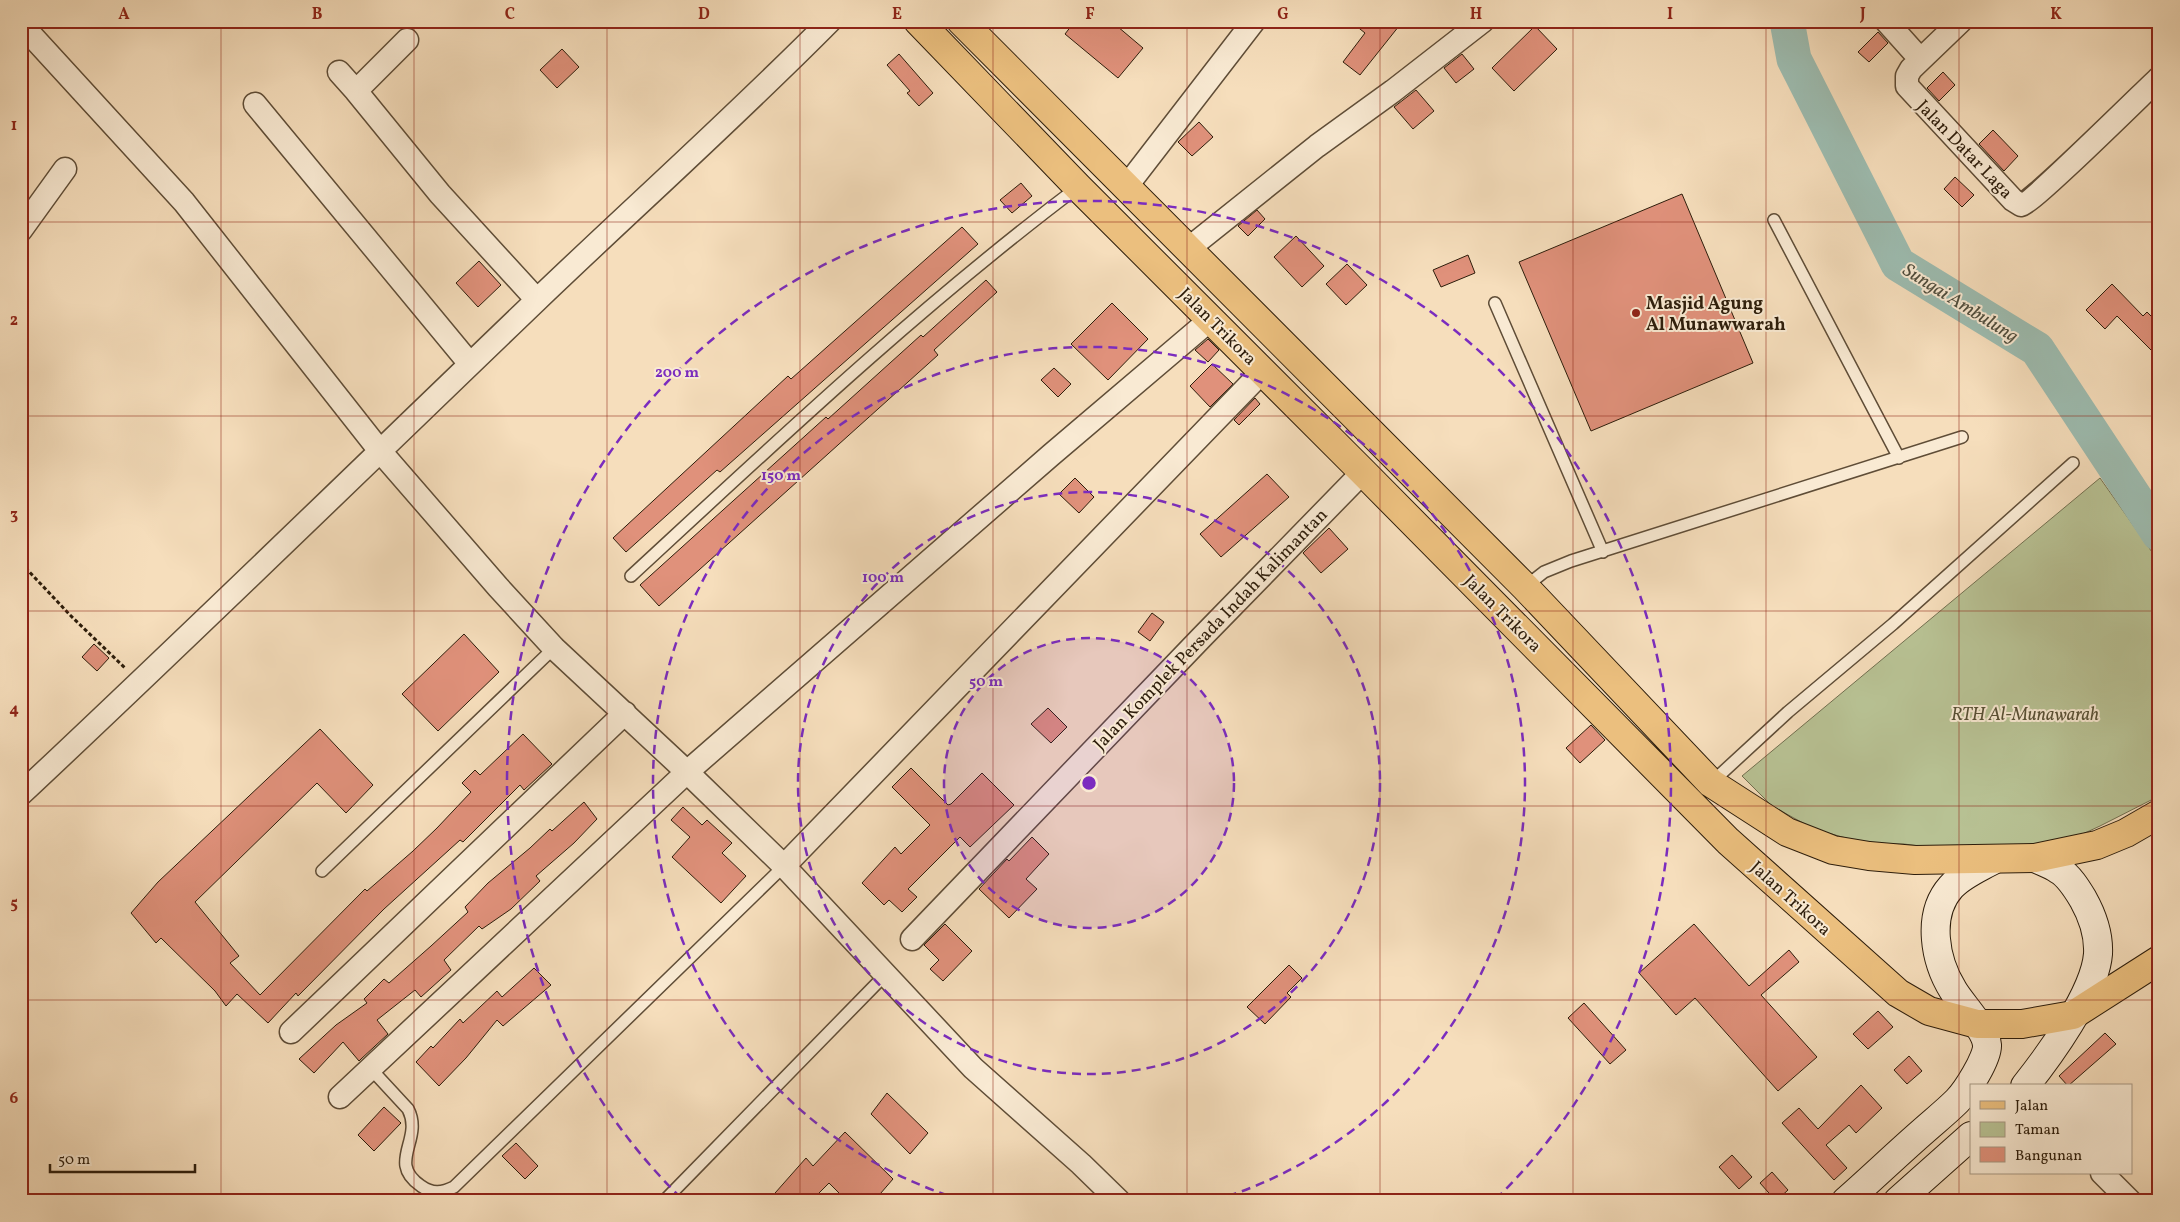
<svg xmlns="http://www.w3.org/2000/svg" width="2180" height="1222" viewBox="0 0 2180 1222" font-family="Vollkorn,serif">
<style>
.green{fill:#b8c294;stroke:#727050}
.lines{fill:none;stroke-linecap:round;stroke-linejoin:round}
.river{stroke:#9dbcb0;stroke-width:35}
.building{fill:#e0917b;stroke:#2d1d0b}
.lane-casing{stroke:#5f4d37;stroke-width:14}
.street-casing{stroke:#5f4d37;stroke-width:25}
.secondary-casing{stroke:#2d1d0b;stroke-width:30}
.primary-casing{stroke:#2d1d0b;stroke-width:30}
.path{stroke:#2d1d0b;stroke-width:3;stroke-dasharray:4 2.5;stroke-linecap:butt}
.lane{stroke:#f9ead3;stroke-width:11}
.street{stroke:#f9ead3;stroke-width:22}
.secondary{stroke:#f9ead3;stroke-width:28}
.primary{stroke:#ebbf7e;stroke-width:28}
.grid{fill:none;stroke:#8f2418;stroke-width:1;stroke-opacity:0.55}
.ring{fill:none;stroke:#7b2cbf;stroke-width:2.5;stroke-dasharray:9 6}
.poi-dot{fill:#8f2418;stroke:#f9ead3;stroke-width:2}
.labels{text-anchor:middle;stroke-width:4;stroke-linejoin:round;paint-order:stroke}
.street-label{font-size:18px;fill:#2d1d0b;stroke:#f9ead3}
.poi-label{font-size:18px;font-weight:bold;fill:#2d1d0b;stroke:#f9ead3;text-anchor:start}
.park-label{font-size:18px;font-style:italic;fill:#574f34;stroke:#f9ead3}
.water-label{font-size:19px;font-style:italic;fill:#4f4d3d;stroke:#f9ead3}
.centre{fill:#7b2cbf;stroke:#f9ead3;stroke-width:2.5}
.ring-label{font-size:15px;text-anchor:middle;font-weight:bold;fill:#7b2cbf;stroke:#f9ead3;stroke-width:4;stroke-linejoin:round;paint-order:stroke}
.neatline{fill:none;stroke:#8f2418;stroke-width:2}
.grid-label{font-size:16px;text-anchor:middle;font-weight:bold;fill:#8f2418}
</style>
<rect width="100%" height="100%" fill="#f6debc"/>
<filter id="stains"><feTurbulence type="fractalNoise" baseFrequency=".004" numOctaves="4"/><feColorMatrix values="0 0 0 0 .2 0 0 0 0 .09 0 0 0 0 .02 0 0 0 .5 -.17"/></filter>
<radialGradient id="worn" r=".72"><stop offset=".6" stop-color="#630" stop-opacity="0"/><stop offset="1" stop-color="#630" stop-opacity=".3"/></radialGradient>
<path class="green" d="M2100,478L2159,562V796L2100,826L2048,850L1983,854L1904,844H1867L1814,829L1772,806L1742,776Z"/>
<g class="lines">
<path class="river" d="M1787,21L1794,59L1898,264L2037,349L2159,534"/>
</g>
<path class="building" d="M1075,21H1111L1143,48L1118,78L1065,34Z
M1350,21H1403L1360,75L1343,62L1365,33Z
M1535,26L1557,49L1514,91L1492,68Z
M1878,32L1888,43L1869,62L1858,52Z
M562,49L579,67L557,88L540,70Z
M899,54L933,93L919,106L907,93L910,91L887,65Z
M1462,54L1474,69L1456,83L1444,68Z
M1943,72L1955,85L1939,101L1927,88Z
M1416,90L1434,111L1413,129L1394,107Z
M1199,122L1213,137L1192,156L1178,142Z
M1993,130L2018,156L2004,171L1979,144Z
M1955,177L1974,195L1962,207L1944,189Z
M1021,183L1032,196L1012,213L1000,200Z
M1682,194L1753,363L1591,431L1519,262Z
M1257,210L1265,219L1248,236L1238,226Z
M962,227L978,244L720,472L717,470L626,552L613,538L788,376L791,379Z
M1296,236L1324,266L1302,287L1274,257Z
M1468,255L1475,273L1441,287L1433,270Z
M479,261L501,285L478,307L456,283Z
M1347,264L1367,285L1346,305L1326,284Z
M986,280L997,292L934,350L938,355L659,606L640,585L826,417L828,419L921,335L923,337Z
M2112,284L2143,316L2147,312L2159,324V358L2117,316L2105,329L2086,310Z
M1112,303L1148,339L1108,380L1071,344Z
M1208,339L1219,350L1208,362L1195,350Z
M1212,364L1233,384L1210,407L1190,386Z
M1054,368L1071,384L1058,397L1041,380Z
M1255,398L1260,404L1239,425L1234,420Z
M1267,474L1289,497L1221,557L1200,534Z
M1075,478L1094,497L1079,513L1059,494Z
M1329,528L1348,549L1321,573L1303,553Z
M1152,613L1164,622L1150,641L1138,632Z
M464,634L499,672L438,731L402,694Z
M94,644L109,658L97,671L82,657Z
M1048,708L1067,727L1051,743L1031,724Z
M1591,725L1605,740L1580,763L1566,748Z
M320,729L373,785L346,813L317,783L195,902L239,956L230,963L260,995L365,889L367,891L413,851L437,828L471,792L462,783L475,770L480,775L523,734L552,764L524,790L520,785L463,842L460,840L384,909L298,996L296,993L268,1023L237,994L226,1006L215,991L161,938L156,943L131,913L158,882Z
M911,768L948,805L951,804L982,773L1014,805L970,847L960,837L908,889L917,897L902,912L889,900L884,905L862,883L895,847L901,854L930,825L892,787Z
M584,802L597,819L574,843L536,876L540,881L511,909L482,929L479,926L444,960L451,970L421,997L415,990L377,1020L388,1034L361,1059L359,1061L343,1042L314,1073L299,1059L336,1025L367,1003L364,999L384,979L389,983L431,946L468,912L465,907L488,883L530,848L550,829L552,831Z
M683,807L702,825L707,820L732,843L722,853L746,876L721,903L672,857L690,837L671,820Z
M1032,837L1049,854L1026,879L1037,889L1009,918L979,889L1007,859L1009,861Z
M945,924L972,951L943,981L930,969L939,960L924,945Z
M1694,924L1749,986L1789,950L1799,962L1761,995L1817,1057L1778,1091L1695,998L1676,1015L1639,973Z
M1289,965L1302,978L1287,993L1291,997L1265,1024L1247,1007Z
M534,968L551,985L503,1026L497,1020L466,1058L439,1086L416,1062L431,1046L433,1048L460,1019L463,1023L497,991L502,997Z
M1584,1003L1626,1050L1610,1064L1568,1018Z
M1878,1011L1893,1027L1868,1049L1853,1034Z
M2105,1033L2116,1044L2068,1086L2059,1076Z
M1909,1056L1922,1071L1907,1084L1894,1070Z
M1861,1085L1882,1108L1856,1133L1849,1125L1826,1145L1847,1168L1834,1180L1782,1123L1799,1108L1818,1129Z
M887,1093L928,1133L910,1154L871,1114Z
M384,1107L401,1123L374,1151L358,1135Z
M845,1132L893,1179L874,1201H847L829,1183L811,1201H768L806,1158L813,1166Z
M516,1143L538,1166L525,1179L502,1156Z
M1732,1155L1752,1177L1739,1189L1719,1167Z
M1772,1172L1788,1190L1776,1201L1760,1183Z"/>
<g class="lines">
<defs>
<path id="lane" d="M1774,220L1899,458
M1495,303L1603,552
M631,576C776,442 920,306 1078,187
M1525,587L1544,572L1571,561L1962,437
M1711,783L1788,712L1893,624L2073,463
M322,871L554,648
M371,1069L408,1109C424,1140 386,1162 421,1186C432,1194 442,1193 454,1187L784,866
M664,1201L885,975"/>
<path id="street" d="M1886,21L1920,59
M1961,21L1911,69L1907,76V86L2013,200L2021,205C2031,204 2142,94 2159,78
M21,24L184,202L380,451L498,587L554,648L687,772L784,866L973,1068L1081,1164L1119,1201
M407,40L356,91L440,194L537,300
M339,72L356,91
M255,104L470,364
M1126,187L1254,21
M21,230L65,169
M1188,249L1317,146L1393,91L1483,21
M21,794C195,631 365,465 537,300C634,207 735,117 830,21
M784,866L1263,371
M912,939L1201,638L1363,472
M291,1032L625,713
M340,1097L687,772L1051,455L1211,319
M2102,1173L2130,1201"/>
<path id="secondary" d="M2025,1086C2049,1056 2095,993 2098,954C2099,935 2092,915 2083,899C2077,889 2069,876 2059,870C2052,865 2043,862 2035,858
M1846,1201C1871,1179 1895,1156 1920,1134C1932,1123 1945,1113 1957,1101C1966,1092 1988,1058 1987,1045C1986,1029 1961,1004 1953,990C1935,961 1926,915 1951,887C1962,875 1979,868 1993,860
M1898,1201L1971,1136"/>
<path id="primary" d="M918,21L1078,187L1363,472L1728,841L1898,993L1929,1011L1977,1024H2022L2073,1015L2159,960
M961,21L1525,587L1711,783L1787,832L1833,850L1869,856L1915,860L2035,858L2097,845L2126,833L2159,814"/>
</defs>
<use href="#lane" class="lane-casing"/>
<use href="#street" class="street-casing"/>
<use href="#secondary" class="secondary-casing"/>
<use href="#primary" class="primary-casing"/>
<path class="path" d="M21,563L70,615L125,668"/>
<use href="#lane" class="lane"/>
<use href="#street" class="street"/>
<use href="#secondary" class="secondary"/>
<use href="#primary" class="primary"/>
</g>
<path class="grid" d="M221,21V1201M414,21V1201M607,21V1201M800,21V1201M993,21V1201M1187,21V1201M1380,21V1201M1573,21V1201M1766,21V1201M1959,21V1201M21,222H2159M21,416H2159M21,611H2159M21,806H2159M21,1000H2159"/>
<circle cx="1089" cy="783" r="145" fill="#7b2cbf" fill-opacity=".12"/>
<g class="ring">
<circle cx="1089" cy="783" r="145"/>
<circle cx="1089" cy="783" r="291"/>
<path d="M962 1200A436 436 0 1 1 1216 1200"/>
<path d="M681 1198A582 582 0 1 1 1497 1198"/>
</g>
<circle class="poi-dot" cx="1636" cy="313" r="5"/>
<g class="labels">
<g class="street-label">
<text transform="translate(1965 149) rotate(46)" y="6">Jalan Datar Laga</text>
<text transform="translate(1218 326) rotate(45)" y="6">Jalan Trikora</text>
<text transform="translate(1503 613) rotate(45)" y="6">Jalan Trikora</text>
<text transform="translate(1210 629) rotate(-46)" y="6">Jalan Komplek Persada Indah Kalimantan</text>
<text transform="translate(1791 898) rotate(42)" y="6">Jalan Trikora</text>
</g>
<g class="poi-label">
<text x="1646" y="309">Masjid Agung<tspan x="1646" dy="21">Al Munawwarah</tspan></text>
</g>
<g class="park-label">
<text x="2025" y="720">RTH Al-Munawarah</text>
</g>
<g class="water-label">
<text transform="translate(1961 302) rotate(32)" y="7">Sungai Ambulung</text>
</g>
</g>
<circle cx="1089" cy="783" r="8" class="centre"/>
<g class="ring-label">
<text x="677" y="377">200 m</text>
<text x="781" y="480">150 m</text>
<text x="883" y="582">100 m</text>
<text x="986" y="686">50 m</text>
</g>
<rect width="2180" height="1222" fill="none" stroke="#f6debc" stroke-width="55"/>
<rect x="1970" y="1084" width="162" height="90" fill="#f9ead3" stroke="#a79883"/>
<rect x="1980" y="1101" width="25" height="8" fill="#ebbf7e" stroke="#a79883"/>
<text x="2015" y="1110" font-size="15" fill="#2d1d0b">Jalan</text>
<rect x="1980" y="1122" width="25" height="15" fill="#b8c294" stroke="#a79883"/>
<text x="2015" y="1134" font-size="15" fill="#2d1d0b">Taman</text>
<rect x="1980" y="1147" width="25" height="15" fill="#e0917b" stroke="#a79883"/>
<text x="2015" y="1160" font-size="15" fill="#2d1d0b">Bangunan</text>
<path d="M50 1164v8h145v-8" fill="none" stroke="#2d1d0b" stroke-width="2.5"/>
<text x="58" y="1164" font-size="15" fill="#2d1d0b" stroke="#f9ead3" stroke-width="4" paint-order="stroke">50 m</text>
<rect x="28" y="28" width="2124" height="1166" class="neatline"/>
<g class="grid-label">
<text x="124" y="19">A</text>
<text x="317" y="19">B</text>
<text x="510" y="19">C</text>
<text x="704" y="19">D</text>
<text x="897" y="19">E</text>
<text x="1090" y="19">F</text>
<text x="1283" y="19">G</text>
<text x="1476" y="19">H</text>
<text x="1670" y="19">I</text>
<text x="1863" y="19">J</text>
<text x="2056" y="19">K</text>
<text x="14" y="130">1</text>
<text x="14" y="325">2</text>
<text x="14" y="519">3</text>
<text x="14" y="714">4</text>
<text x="14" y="908">5</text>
<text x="14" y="1103">6</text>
</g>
<rect width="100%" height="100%" filter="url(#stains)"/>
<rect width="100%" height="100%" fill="url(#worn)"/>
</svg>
